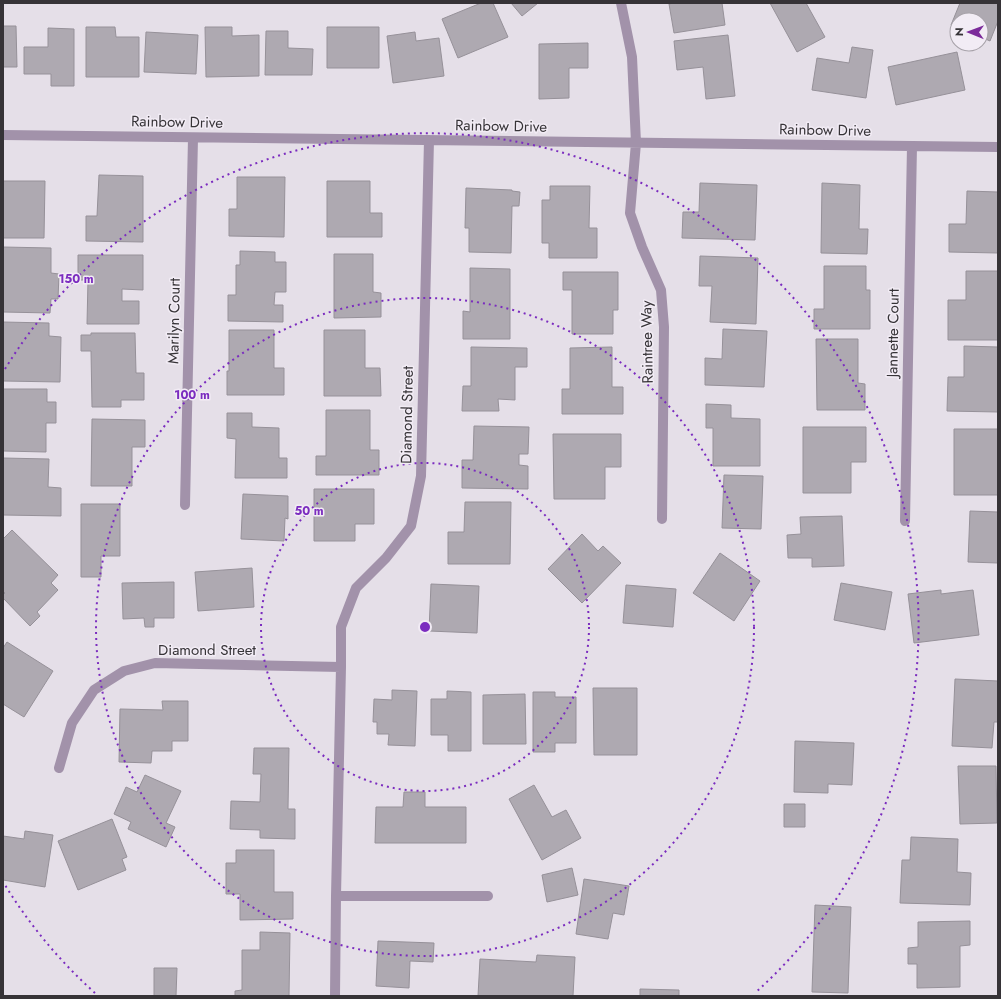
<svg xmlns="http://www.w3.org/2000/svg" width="1001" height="999" viewBox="0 0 1001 999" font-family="Jost,sans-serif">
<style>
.building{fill:#aea9b1;stroke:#969199}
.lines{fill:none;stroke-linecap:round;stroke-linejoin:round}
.minor{stroke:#a292aa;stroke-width:10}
.ring{fill:none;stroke:#7b2cbf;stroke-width:2;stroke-dasharray:2 4}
.labels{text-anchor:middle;stroke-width:3;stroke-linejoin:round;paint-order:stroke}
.street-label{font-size:15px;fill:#363337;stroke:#f2ecf5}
.centre{fill:#7b2cbf;stroke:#f2ecf5;stroke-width:2}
.ring-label{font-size:12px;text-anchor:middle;font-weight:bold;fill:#7b2cbf;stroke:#f2ecf5;stroke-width:3;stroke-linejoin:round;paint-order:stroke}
</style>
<rect width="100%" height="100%" fill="#e5dfe8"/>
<path class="building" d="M481,3H493L508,37L458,58L442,19Z
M511,3H538L522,16Z
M674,3H722L725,25L674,33L669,4Z
M770,3H806L825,37L797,52Z
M960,3H998V21L990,41L981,37V20H957V28L951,25Z
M3,26H16L17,67H3Z
M86,27H115L116,37H139V77H86Z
M205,27H232V36L259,35V76L206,77Z
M327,27H379V68H327Z
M48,28L74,29V86H51V74H24V47H48Z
M266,31H288V48L313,49L312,75H265Z
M146,32L198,35L196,74L144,72Z
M415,32L416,41L439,38L444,76L393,83L387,36Z
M728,35L735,96L706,99L703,67L677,70L674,41Z
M588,43V68H569V98L539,99V44Z
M852,47L873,50L866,98L812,90L817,58L849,63Z
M957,52L965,90L896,105L888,67Z
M99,175L143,176V242L86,241V216H97Z
M237,177H285L284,237L229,236V209H237Z
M3,181H45L44,238H3Z
M327,181H370V213H382V237H327Z
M700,183L757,185L755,240L682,238L683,212H699Z
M822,183L860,185L859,229H868L867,254L821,253Z
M550,186H590L589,228H597V258H549V243H542V200H550Z
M466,188L512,190V191L520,192L519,206H512L511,253L469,252V228H465Z
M967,191L998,192V253L949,252V224H966Z
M3,247L51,248V273L59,274L58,299H51L50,313L3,312Z
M240,251L275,252V262H286V292H275L274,305H283V322L228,321V295H236V265H240Z
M334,254H373V292L381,293V317L334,318Z
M78,255H143V290L122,289V301H139V324H87L88,280H78Z
M700,256L758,258L756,324L710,322L712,286H699Z
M824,266H866V290H870V329H814V309H824Z
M470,268L510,269V339H463V311L470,312Z
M966,271H998V340H948V300H966Z
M563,272H618V310H613V334H572V290H563Z
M3,322L49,323V336L61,337L60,382L3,381Z
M723,329L767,331L764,387L705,385V358L722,359Z
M229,330H274V368H284V395H227V371H229Z
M324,330H365V368H380L381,396H324Z
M91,333H135L136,373H144V400H121V407H92L91,351H81V335H91Z
M816,339H858V383L865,384V410H817Z
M964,346L998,347V412L947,411L948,377H964Z
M471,347L527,348V367H515V400L498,399L499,411H462L463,386H471Z
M612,347V387H623V414H562V389H570V348Z
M3,389H47V402H56V423H46V452L3,451Z
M706,404L731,405V418L760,419V466H713V428H706Z
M326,410H370V450H379V475H316V456H326Z
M227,413H252V427L279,428V458H287V478H235L236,439L227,438Z
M92,419L145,420V447H132V486H91Z
M474,426L529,427L528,454H519V465L528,466V489L462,488V460H473Z
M803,427H866V462H851V493H803Z
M954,429H998V495H954Z
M553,434H621V467H605V499H554Z
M3,458L49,459L48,487L61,488V516L3,515Z
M724,475L763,476L761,529L722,528Z
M314,489H374V524H355V541H314Z
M243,494L288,496V519L285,518L284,541L241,539Z
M465,502H511L510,564H448V532H464Z
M81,504H120V556H101V577H81Z
M970,511L998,512V563L968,562Z
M842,516L844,566L812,567V558H788L787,535L801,534L800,517Z
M12,530L58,575L51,583L58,590L37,612L40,616L30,626L3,598V595L5,593L3,591V539Z
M582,534L598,551L603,546L621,563L582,603L548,569Z
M720,553L760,581L734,621L693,593Z
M252,568L254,607L198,611L195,572Z
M174,582V618H154V627H145L144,618L123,619L122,583Z
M841,583L892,592L885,630L834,620Z
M431,584L479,586L477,633L429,631Z
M626,585L676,589L673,627L623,623Z
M941,590V594L973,590L979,635L914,643L908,594Z
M7,642L53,671L24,717L3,704V648Z
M955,679L998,681V722H994L992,748L952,746Z
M593,688H637V755H594Z
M392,690L417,691L415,746L388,745L389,734H377V722H373L374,699L392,700Z
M447,691L471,692V751H448V735H431V699H447Z
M533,692H555V697H576V743H555V752H533Z
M525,694L526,744H483V695Z
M162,701H188V741H172V751H152L151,763L119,762L120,709L163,710Z
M795,741L854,743L852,785L828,784V793L794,792Z
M254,748H289L288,809H295V839L260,838V830L230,829L231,801L260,802L261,774H253Z
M958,766H996L997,823L960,824Z
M145,775L181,791L166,823L175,827L166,847L128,829L131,822L114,814L126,787L137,792Z
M534,785L552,817L566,810L581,838L542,860L509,799Z
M404,792H425V807H466V843H375L376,807H403Z
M784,804H805V827H784Z
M112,819L127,857L122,859L126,870L78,890L58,841Z
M25,831L53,835L45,887L3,880V836L24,839Z
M911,837L958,839L957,872L971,873L970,905L900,903L902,860H910Z
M236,850H274V892H293V919L240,920V894H226V863H236Z
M572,868L578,895L547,902L542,875Z
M584,879L629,886L624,915L613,913L608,939L576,934Z
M815,905L851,907L848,993L812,992Z
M970,921V945L960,946V987L917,988V964H908V948L918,947V922Z
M260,932L290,933L289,996H235V991L242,990V950H260Z
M378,941L434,943L433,962L410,961L409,988L376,986Z
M537,955L575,957L573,996H478L480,959L536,962Z
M154,968H177L176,996H154Z
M640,989L679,990V996H640Z"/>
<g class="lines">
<path class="minor" d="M621,3L632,57L636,143L630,213L642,247L661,290L664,327L662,519
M3,135L998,147
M185,505L193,138
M905,521L912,146
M59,768L72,723L94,690L124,671L155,663L341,667V627L356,588L386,558L411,526L421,476L429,140
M336,896H488
M335,996L336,896L341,667"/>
</g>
<g class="ring">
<circle cx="425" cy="627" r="164"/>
<circle cx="425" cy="627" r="329"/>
<path d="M95 993A493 493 0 0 1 5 885M5 369A493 493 0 1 1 755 993"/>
</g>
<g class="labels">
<g class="street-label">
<text transform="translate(177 122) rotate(1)" y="5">Rainbow Drive</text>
<text transform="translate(501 126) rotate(1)" y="5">Rainbow Drive</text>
<text transform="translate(825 130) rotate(1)" y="5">Rainbow Drive</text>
<text transform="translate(174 321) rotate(-89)" y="5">Marilyn Court</text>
<text transform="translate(893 333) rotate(-89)" y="5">Jannette Court</text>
<text transform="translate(647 342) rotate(-91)" y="5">Raintree Way</text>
<text transform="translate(407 415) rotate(-89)" y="5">Diamond Street</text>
<text x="207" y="655">Diamond Street</text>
</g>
</g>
<circle cx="425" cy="627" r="6" class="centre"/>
<g class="ring-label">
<text x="76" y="283">150 m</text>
<text x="192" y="399">100 m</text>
<text x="309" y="515">50 m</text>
</g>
<rect width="1001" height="999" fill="none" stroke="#363337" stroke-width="8"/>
<g transform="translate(969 32) rotate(271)"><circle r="19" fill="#f2ecf5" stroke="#a7a2a9"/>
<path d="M0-3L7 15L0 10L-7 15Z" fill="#7b2a9a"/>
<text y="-6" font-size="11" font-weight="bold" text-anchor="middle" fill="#363337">N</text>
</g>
</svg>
